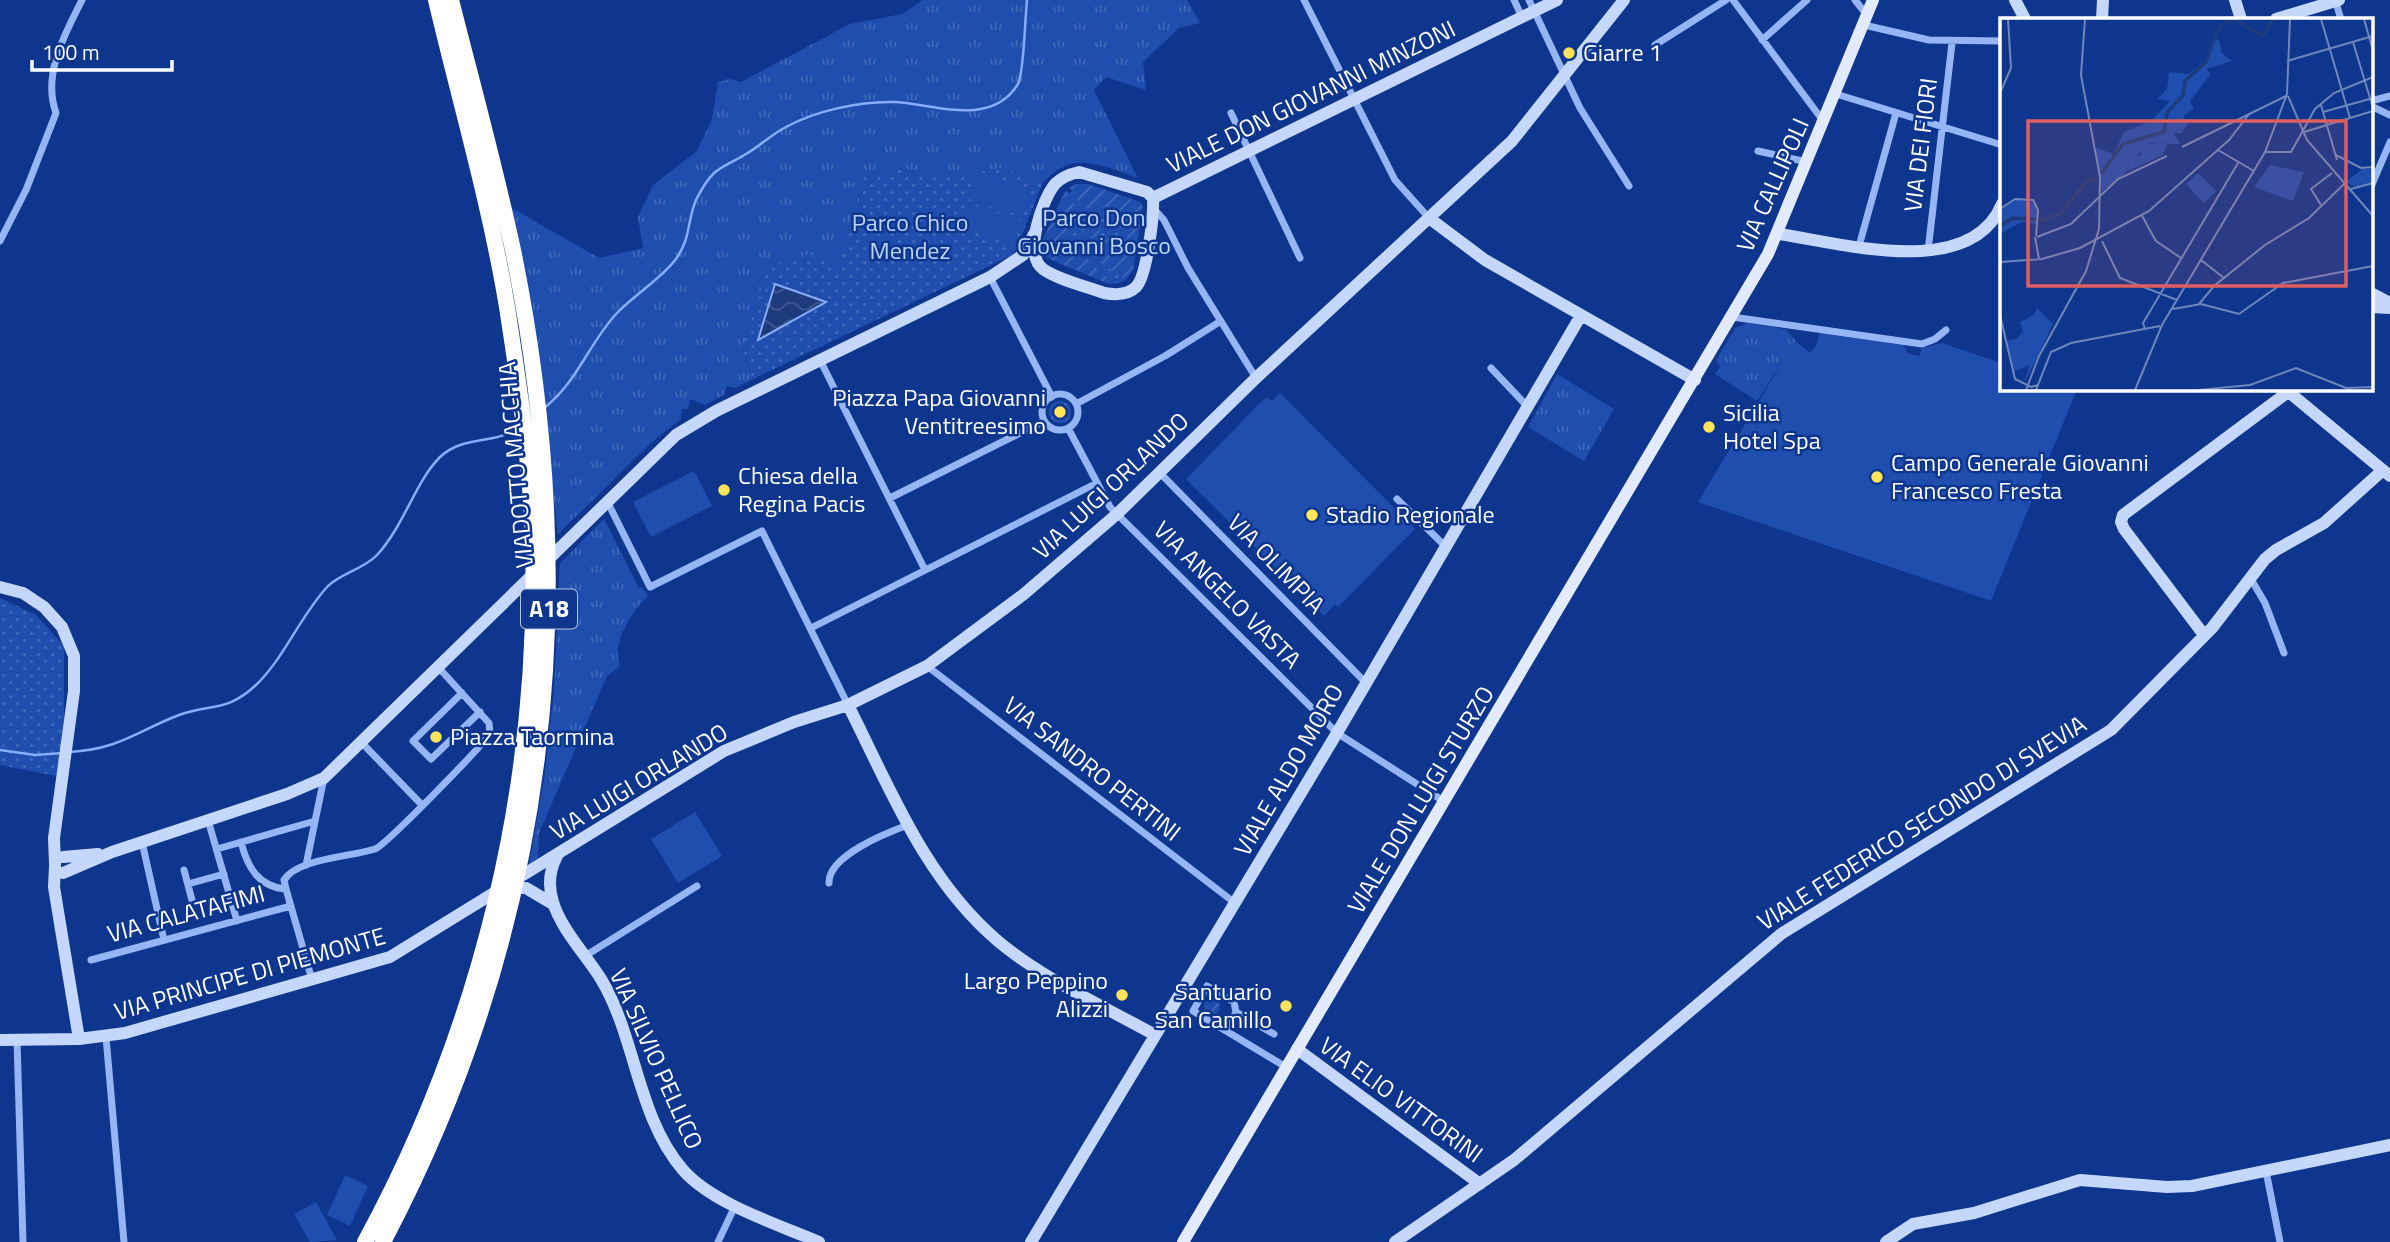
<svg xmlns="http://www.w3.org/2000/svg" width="2390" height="1242" viewBox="0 0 2390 1242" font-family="'Titillium Web',sans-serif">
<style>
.grass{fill:url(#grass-tufts)}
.park{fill:url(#park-dots)}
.garden{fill:url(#garden-furrows)}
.pitch{fill:#1f4eae}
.water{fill:url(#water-waves);stroke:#87adf8;stroke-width:2}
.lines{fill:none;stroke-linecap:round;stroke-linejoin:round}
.stream{stroke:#87adf8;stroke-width:2.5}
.street{stroke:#96b5f4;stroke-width:7}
.secondary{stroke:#c5d7fd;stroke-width:12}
.primary{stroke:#e2eaff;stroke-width:12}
.highway{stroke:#fff;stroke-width:16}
.poi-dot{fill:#ffe358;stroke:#0e368e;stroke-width:2.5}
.labels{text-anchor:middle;stroke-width:5;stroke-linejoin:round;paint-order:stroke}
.shield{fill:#0e368e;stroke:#b7c3dd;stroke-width:2}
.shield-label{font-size:23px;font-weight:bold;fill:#fff}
.poi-label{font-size:24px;fill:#fff;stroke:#0e368e;text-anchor:start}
.street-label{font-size:24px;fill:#fff;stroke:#0e368e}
.park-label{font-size:24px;fill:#bdd3fe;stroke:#0e368e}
.inset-river{fill:none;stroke:#1e3b7d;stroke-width:3.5}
.inset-road{fill:none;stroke:#6e86bb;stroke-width:2}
.view{fill:#e05e5e;fill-opacity:0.15;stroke:#e05e5e;stroke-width:3.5}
.inset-edge{fill:none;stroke:#fff;stroke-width:3.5}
</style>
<defs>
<pattern id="grass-tufts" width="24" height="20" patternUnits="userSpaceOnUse" patternTransform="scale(1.75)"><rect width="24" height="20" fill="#1f4eae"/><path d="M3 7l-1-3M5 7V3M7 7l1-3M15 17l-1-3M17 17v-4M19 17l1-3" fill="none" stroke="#4169ba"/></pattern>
<pattern id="park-dots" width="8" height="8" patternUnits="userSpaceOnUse" patternTransform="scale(1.75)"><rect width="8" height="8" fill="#1f4eae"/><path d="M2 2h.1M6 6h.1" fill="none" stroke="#4169ba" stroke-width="1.8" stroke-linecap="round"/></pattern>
<pattern id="garden-furrows" width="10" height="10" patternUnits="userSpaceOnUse" patternTransform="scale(1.75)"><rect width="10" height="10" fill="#1f4eae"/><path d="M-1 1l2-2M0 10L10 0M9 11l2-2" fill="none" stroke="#4169ba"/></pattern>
<pattern id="water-waves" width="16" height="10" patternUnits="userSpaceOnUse" patternTransform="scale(1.75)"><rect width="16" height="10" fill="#1e3b7d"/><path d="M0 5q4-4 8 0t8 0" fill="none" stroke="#405890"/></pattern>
</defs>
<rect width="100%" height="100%" fill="#0e368e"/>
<path class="grass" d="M923,0H1187L1200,23L1179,28L1143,62L1146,90L1106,77L1094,90L1138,178C1101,166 1073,148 1042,184L1002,168L940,178L925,173L918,176L899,168L895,177L879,174L877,180L864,177L837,268L742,348L753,379L736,388L727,386L724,395L705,405L690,399L688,409H682L681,419L652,442L558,534L533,313L512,208L599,258L643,248L638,217L653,185L697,151L712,119L718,82L729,79L741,82L850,24L902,14Z
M1747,323L1785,329L1796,341L1757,401L1715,374L1720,367L1716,360L1735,328Z
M1557,374L1614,409L1584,461L1528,427Z
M604,519L639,588L642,587L648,596C630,613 611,645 620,666L607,676L539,833L538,858L529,865L545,772L554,690L560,563Z"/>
<path class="park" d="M898,168L918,176L924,173L940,178L1002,168L1042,184L1016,250L1010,256L753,379L742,348L768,267L809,254L837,267L864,177L877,180L879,174L895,177Z
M1077,184H1088L1140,202L1143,207L1133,270L1124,281L1109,284L1047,258L1041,244L1063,195L1066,190L1068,194L1072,191L1070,187Z
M0,598L36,615L64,646V736L56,776L0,765Z"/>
<path class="garden" d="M1077,184H1088L1140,202L1143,207L1133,270L1126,280C1113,267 1097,270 1095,249L1107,235L1120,247L1128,237L1118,225L1121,214L1114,207L1082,208L1070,187Z
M1066,190L1078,210C1061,223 1074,236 1071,254L1086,256L1094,271L1121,283L1109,284L1047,258L1041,244Z
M1081 228a10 10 0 1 1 20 0a10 10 0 1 1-20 0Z
M1049 412a11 11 0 1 1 22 0a11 11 0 1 1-22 0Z
M1204 1007a8 8 0 1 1 16 0a8 8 0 1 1-16 0Z"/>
<path class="pitch" d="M976,173L1031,191L1023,217L968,199Z
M969,204L1021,221L1014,243L962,226Z
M1820,331L1904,345L1907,353L1919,356L1922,348L1942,343L2001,363L2002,388L2077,389L1991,601L1698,502L1795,341L1810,353L1816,346Z
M1280,393L1415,529L1338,607L1335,604L1324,616L1186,479L1258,405L1267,397L1272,401Z
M694,471L712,506L651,537L633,502Z
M695,812L722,856L678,883L651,839Z
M345,1175L368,1186L350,1226L327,1215Z
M316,1202L337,1240L310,1242L294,1214Z"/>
<path class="water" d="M775,284L826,302L758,340Z"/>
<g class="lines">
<path class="stream" d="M543,409C578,382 588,344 617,313C635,294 660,280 676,259C691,238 687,221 696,200C700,192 708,179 714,173C723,165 737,160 746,154C760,146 772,134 786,127C815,111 860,101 894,102C931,103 991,129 1018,84C1024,73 1025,17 1027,0
M0,750L35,755L63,753
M69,752C120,749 135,732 179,715C211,703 226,713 256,685C285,657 300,616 328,586C341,573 364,569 377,555C404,526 415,482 440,457C463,435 494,445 518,428"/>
<path class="street" d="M1304,0L1395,180L1429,218
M1514,0L1522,17
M1529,0L1580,108L1629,186
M1733,0L1824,122
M1855,0L1867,15
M2335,0L2341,19
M1864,25L1929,40L2002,41
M1762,40L1807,0
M1655,45L1726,0
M1836,94L2002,145
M2371,101L2390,96
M2371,106L2390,115
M1231,113L1300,258
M1758,151L1807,162
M2371,187L2390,142
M1154,209L1164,220L1188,268L1256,378
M0,241L26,190L56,113C42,74 65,34 82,0
M1859,246L1896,113
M1928,251L1952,43
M990,277L1052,397
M1732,317L1922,344L1935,339L1946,330
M820,360L925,570
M1491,368L1527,406
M1042 412a18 18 0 1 1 36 0a18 18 0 1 1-36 0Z
M1076,404L1165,356L1221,321
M1068,428L1110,507L1337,733L1445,802
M1159,472L1365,682
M890,498L1044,421
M1397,499L1444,545
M607,501L650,587L762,531L848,705
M2251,579L2265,603L2284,653
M811,628L1097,483
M927,666L1235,903
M462,693L413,741L431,759L480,712
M362,743L421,804
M208,820L237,921
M142,842L164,940
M241,842C247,866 258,887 286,889
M217,849L315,821
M306,865L324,778
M184,870L193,904
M829,883C828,856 886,833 908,825
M188,884L224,874
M585,956L697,886
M91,960L291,906
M312,980L286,889L284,880C298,858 351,857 375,849C386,845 479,749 490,734L489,723L438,667
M1226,1031L1236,1012
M1274,1034L1236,1012L1234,1002L1207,986L1193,1011L1286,1067
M106,1037L124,1242
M17,1040L23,1242
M2266,1171L2280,1242
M718,1242L735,1206"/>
<path class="secondary" d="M2015,0L2025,19
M2235,0L2241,19
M2102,19L2103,0
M2276,19L2339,0
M1079,172L1147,192L1153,198C1154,215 1147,276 1136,287C1128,295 1115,295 1104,293C1088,287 1056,279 1043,269C1023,254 1042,200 1055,184C1062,177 1070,174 1079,172Z
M1153,198L1557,0
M1429,218L1485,260L1695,380
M1779,234C1841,243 1971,281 2002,204
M2371,293L2390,303
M2371,307L2390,308
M2284,388L2390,476
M0,587L23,593L44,607L62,627L74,656V691L54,838L55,864
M2204,635L2124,529L2121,522L2123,515L2288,392
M848,705C890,788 925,880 999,942C1045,980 1103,1006 1155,1035
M557,856C549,871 548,886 553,902C561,929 586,955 601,979C636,1037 637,1117 683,1170C713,1204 777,1224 819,1242
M63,857L98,854
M55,866L54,887L79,1039
M63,873L112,852L287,794L324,778L676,435L716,411L990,277L1023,255L1034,234
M505,888H526L553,904
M0,1040L79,1039L125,1033L390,957L724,751L794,722L848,705L927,666L1024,594L1117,514L1256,378L1512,141L1624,0
M1297,1049L1480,1184
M1031,1242L1337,733L1580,317
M1395,1242L1514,1160L1781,934L2111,730L2212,628L2265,559L2276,550L2324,523L2383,470
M1886,1242L1913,1224L1974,1213L2080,1180L2167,1187L2192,1186L2390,1145"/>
<path class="primary" d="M1183,1242L1768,254L1873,0"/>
<path class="highway" d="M365,1242C481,1029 540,786 533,543C531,465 519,385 507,307C490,204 460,102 436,0
M383,1242C549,927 584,597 513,250C495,166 472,83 451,0"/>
</g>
<g class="poi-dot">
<circle cx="1569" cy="53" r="7"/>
<circle cx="1060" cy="412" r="7"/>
<circle cx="1709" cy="427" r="7"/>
<circle cx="1877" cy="477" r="7"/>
<circle cx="724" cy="490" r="7"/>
<circle cx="1312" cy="515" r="7"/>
<circle cx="436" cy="737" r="7"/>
<circle cx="1122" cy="995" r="7"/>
<circle cx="1286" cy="1006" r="7"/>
</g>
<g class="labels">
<rect class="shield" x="521" y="589.5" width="56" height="39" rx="5"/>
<g class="shield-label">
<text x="549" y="617">A18</text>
</g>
<g class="poi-label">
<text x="1583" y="61">Giarre 1</text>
<text x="1046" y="406" text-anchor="end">Piazza Papa Giovanni<tspan x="1046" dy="28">Ventitreesimo</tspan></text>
<text x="1723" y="421">Sicilia<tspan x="1723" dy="28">Hotel Spa</tspan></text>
<text x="1891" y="471">Campo Generale Giovanni<tspan x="1891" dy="28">Francesco Fresta</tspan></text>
<text x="738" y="484">Chiesa della<tspan x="738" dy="28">Regina Pacis</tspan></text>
<text x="1326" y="523">Stadio Regionale</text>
<text x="450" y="745">Piazza Taormina</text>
<text x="1108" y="989" text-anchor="end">Largo Peppino<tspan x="1108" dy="28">Alizzi</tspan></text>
<text x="1272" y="1000" text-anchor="end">Santuario<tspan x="1272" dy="28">San Camillo</tspan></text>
</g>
<g class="street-label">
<text transform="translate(1311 97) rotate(-26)" y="8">VIALE DON GIOVANNI MINZONI</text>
<text transform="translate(1921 145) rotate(-83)" y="8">VIA DEI FIORI</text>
<text transform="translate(1773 185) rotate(-66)" y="8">VIA CALLIPOLI</text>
<text transform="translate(516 465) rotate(-95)" y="8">VIADOTTO MACCHIA</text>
<text transform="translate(1111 486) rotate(-43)" y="8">VIA LUIGI ORLANDO</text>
<text transform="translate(1276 564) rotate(46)" y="8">VIA OLIMPIA</text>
<text transform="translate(1227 595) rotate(45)" y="8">VIA ANGELO VASTA</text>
<text transform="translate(1092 769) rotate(38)" y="8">VIA SANDRO PERTINI</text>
<text transform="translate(1289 770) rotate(-60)" y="8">VIALE ALDO MORO</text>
<text transform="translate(639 782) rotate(-31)" y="8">VIA LUIGI ORLANDO</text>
<text transform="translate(1421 800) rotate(-59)" y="8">VIALE DON LUIGI STURZO</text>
<text transform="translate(1922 823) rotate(-32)" y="8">VIALE FEDERICO SECONDO DI SVEVIA</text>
<text transform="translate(186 914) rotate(-15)" y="8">VIA CALATAFIMI</text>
<text transform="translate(250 974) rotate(-16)" y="8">VIA PRINCIPE DI PIEMONTE</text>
<text transform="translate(656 1059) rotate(66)" y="8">VIA SILVIO PELLICO</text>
<text transform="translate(1401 1100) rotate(36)" y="8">VIA ELIO VITTORINI</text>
</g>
<g class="park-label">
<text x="1094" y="226">Parco Don<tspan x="1094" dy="28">Giovanni Bosco</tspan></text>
<text x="910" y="231">Parco Chico<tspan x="910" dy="28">Mendez</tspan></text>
</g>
</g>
<g transform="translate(2000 18)">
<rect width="373" height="373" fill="#0e368e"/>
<path d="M213,20L220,23L221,34L232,43L207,51L210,57L190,83L194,91L183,98L188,106L181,115H174L180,126L148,125L127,149L128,153L102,174L96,130L114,136L124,114L151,103L170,83L157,81L167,71L169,54L189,56L206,42ZM37,290L53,306L24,366L29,347L14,354L7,323L18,320L23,313L20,304L34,297Z" fill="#1f4eae"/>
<path d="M162,125L167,127L163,137L128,153L130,138H140L143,126ZM362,151H373V164L355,169L346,164ZM15,182H28L37,189L36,206L22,204L0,216V192Z" fill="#1f4eae"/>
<path d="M270,147L304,154L293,183L254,169ZM198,155L216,173L204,185L186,166Z" fill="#1f4eae"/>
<path class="inset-river" d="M101,156L123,126L164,114L167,95L183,77L185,63L206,44L216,15L226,3L235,2L263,18L274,1M0,208L13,200L42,202L60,196L87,163L97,160"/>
<path class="inset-road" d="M321,1L350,100M364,1L373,33M353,24L373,90M287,43L373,18M0,75L11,50L8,1M288,78L307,122L373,198M321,87L337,142M323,94L373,80M304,114L373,93M182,129L286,78M218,132L254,153M265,134H291L315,91L334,75L373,59M336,137L361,150L373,149M351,171L373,165M321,187L311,171L332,155M0,191L15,181L33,182L38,192L36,218M141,196L156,223L181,240M35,219L39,241M37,219L71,206L118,161L167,138M102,223L120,260L177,282M201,242L224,260M0,244L42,241L80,230L149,193L229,122L250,95M199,286L214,268L265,227L309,200L345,165M173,291L201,286L239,296L283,265L373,248M0,297L15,361L31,369L38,367M145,311L143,305L238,145M26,372L39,338L86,253L99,211L100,159L81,57L85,1M36,372L51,334L71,325L160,308M135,372L162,307L265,134L287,76L290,1M199,372L250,367L296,350L346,370L373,369"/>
<path class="view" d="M28,103H346V268H28Z"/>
<rect width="373" height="373" class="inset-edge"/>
</g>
<path d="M32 60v10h140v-10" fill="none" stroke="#ffffff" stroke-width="3.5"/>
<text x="42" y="60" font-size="21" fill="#ffffff" stroke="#0e368e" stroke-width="5" paint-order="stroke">100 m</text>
</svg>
